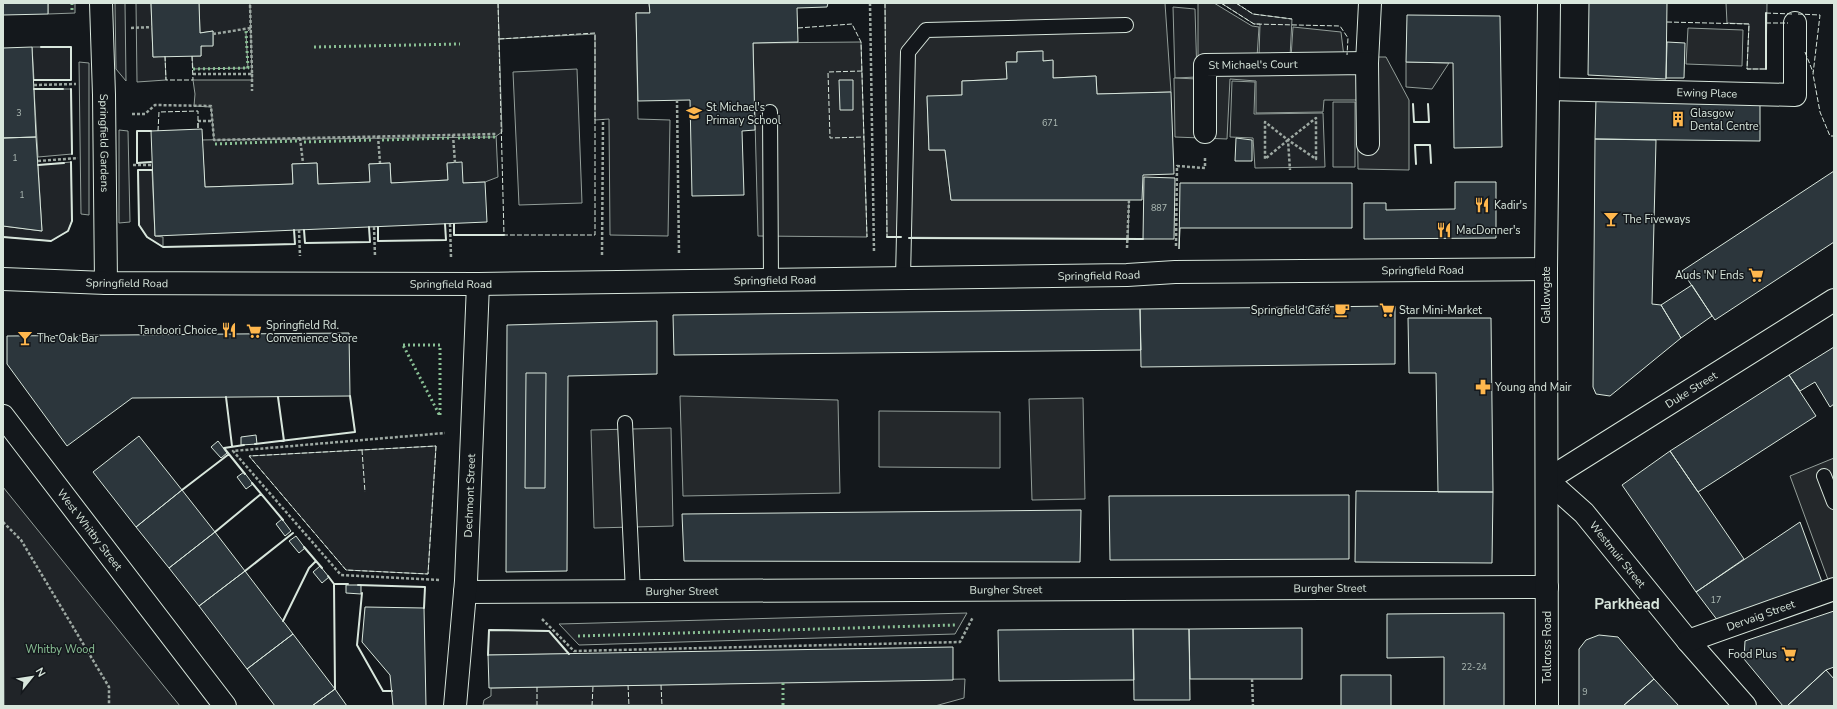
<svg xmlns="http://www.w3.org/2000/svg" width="1837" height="709" font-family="'Nunito Sans',sans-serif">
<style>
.green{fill:#202428;stroke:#939e99}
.parking{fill:#24282b;stroke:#939e99}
.building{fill:#2c363c;stroke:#d8e6dc}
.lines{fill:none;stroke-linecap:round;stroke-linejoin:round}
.lane-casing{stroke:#d8e6dc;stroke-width:16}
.street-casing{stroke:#d8e6dc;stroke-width:24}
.secondary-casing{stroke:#d8e6dc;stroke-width:24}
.path{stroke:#9da8a2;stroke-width:2.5;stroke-dasharray:3 2;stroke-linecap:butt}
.lane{stroke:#14181c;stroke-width:14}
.street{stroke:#14181c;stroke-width:22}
.secondary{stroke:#14181c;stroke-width:22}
.hedge{stroke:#8ac095;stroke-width:3;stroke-dasharray:2 3;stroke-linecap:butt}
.fence{stroke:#d8e6dc;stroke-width:1;stroke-dasharray:5 2;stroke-linecap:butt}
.wall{stroke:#d8e6dc;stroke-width:2}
.labels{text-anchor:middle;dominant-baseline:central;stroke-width:3;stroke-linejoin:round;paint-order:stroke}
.number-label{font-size:9px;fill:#adbab4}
.street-label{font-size:11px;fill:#d8e6dc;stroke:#14181c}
.poi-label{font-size:11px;fill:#d8e6dc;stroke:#14181c;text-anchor:start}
.park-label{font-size:11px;fill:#8ac095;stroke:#14181c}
.district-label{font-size:15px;font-weight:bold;fill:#d8e6dc;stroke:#14181c}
</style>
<rect width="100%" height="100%" fill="#14181c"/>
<path class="green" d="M48,3H75V13L48,14Z
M115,3H125L126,81L116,69Z
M136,3H151L153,57L165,56L166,80L137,82Z
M199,3H250L251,28L246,33L248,68L193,69L192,56H201V46L213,45V31L200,33Z
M498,3H649L650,13H636L638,119L670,120L668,236L610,235L609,119L595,120V34L499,39Z
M1221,3H1236L1253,14L1292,19L1290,57L1259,55L1260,24H1254Z
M1726,3H1767L1766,69H1747L1749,24L1727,23Z
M1173,7L1195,9L1197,77L1175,78Z
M32,47H71V80H34Z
M79,62L89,63V215L81,214Z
M1406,62L1449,63L1432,89L1406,87Z
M577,69L582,203L519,205L513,72Z
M1232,81L1255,82L1254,114L1323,113L1325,167L1255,168L1253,138L1230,137Z
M34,89H71L72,154L38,157Z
M1333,102H1355V167H1333Z
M119,130L128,131L130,222L119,223Z
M496,134L498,177L485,182L463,183L447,164L448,180L391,183L390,163L369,164L370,182L318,184L317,163L292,164L293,184L205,187L202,140Z
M71,162L72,221L68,231L51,241L3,237V226L42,231L38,165Z
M138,170H152L155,236L163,237V247L147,237L139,225Z
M436,446L428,574L346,570L249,456Z
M3,487L180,706H4Z
M967,613L955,634L579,645L559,624Z
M489,630L549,631L569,654L488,655Z
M965,679L964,698L935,706L483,705L484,700L491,696V688Z"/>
<path class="parking" d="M250,3H498L502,132L495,137L214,140L211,107L194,106L195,94L193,80H252Z
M885,3H1165L1171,92L1097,94L1096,76L1053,78V61H1043L1042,51L1017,52V62H1006L1007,79L962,81V95L927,97L929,150H945L951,200H1129L1128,239L887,237Z
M1198,3H1214L1252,26L1259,27L1257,57L1291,58L1293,27L1341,32L1344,57H1386L1409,100V170L1358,169L1357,100H1324L1323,112L1256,113V81L1230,79L1227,139L1175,137L1174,78L1198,79Z
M1688,28L1743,30L1742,66L1686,64Z
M861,42L867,237L758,236L753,43Z
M680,396L838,400L840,493L683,496Z
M1083,398L1085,499L1032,500L1029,399Z
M879,411L1000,412V468L879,467Z
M671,428L673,526L594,528L591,430Z
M1834,458V583L1830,585L1790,476Z"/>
<path class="building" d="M3,3H48V14L3,15Z
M151,3H199L200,33L213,31V46H201V56L153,57Z
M649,3H828L827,7L797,8L798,42L753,43L755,130L742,131L744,195L692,196L690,100L638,101L636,13H650Z
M1589,3H1667L1666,79L1588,75Z
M1407,15L1500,16L1502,147L1454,148L1453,63L1406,62Z
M1667,42L1685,43L1684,78H1666Z
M32,47L36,137L3,138V48Z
M1043,51V61L1053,60V78L1096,76L1097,94L1171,92L1174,174L1143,175L1142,200H951L945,150H929L927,96L962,95V81L1007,79L1006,62H1017V52Z
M839,80H853V110H840Z
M1596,98L1760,100V141L1595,139Z
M202,129L205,187L293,184L292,164L317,163L318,184L370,182L369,164L390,163L391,183L448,180L447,163L462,162L463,183L485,182L487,222L155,236L151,131Z
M36,137L42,231L3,226V138Z
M1236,138L1252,140V161H1235Z
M1595,139L1656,140L1652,304L1661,305L1681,338L1610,396L1596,394L1593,387Z
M1834,171V242L1715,320L1682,271Z
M1144,177L1175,178L1174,239H1143Z
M1455,182H1496V238L1364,239V203H1386V210L1455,209Z
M1180,183H1352V228H1180L1179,249Z
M1692,285L1712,316L1681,338L1661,305Z
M1395,306V364L1141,367L1140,309Z
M1140,309L1141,350L674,355L673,315Z
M1408,318H1491L1493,492H1438L1436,373H1409Z
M657,321V374L568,376L567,571L506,572L507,325Z
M349,333L350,396L132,398L67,446L7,364V336Z
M1834,347V404L1830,407L1815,382L1800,391L1789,375Z
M526,373H546L545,488H525Z
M1789,375L1816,416L1698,492L1670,451Z
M256,435L257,444L241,445V437Z
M139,436L182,490L136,527L93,472Z
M218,441L227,453L221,458L211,447Z
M1670,451L1744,559L1696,592L1622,485Z
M244,472L253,484L246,489L237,477Z
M182,490L215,532L169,568L136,527Z
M1356,491L1493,492L1492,563L1355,562Z
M1349,495V559L1110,560L1109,496Z
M1081,510L1080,562L684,561L682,514Z
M282,519L291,531L285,536L276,524Z
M1800,522L1822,582L1718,621L1696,592Z
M215,532L245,571L199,606L169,568Z
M296,536L305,548L299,553L289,541Z
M320,566L329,577L322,583L313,572Z
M245,571L293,634L247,669L199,606Z
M346,585H361V594L346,593Z
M365,607L424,608L426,706H393L390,675L362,642Z
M1834,611V667L1826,670L1787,706H1783L1744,659L1745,641Z
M1504,613V706H1444V657L1387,658V614Z
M1302,628V679H1190L1189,629Z
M1133,629L1134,680L999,681L998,630Z
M1133,629H1189L1190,700H1134Z
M293,634L335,689L312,706H275L247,669Z
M1599,635L1618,637L1654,679L1623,706H1579V649L1586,640Z
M953,647V680L489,688L488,655Z
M1826,670L1834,679V706H1787Z
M1341,675H1391V706H1341Z
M1654,679L1679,706H1623Z
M335,689L347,706H312Z"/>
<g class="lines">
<g class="lane-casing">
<path id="lane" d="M770,112L771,280
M903,278L908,52L926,30L1126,25
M625,423L633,592
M1824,476L1834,502"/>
</g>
<g class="street-casing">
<g id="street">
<path id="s1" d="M101,3L104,95L106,283"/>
<path d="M1367,63L1370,3"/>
<path id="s2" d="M1548,89L1795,95V23"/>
<path id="s3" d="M1205,132V65L1367,63L1368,144"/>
<path id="s4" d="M3,416L225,706"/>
<path id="s5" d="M1547,480L1584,513L1688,641L1745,706"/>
<path id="s6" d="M465,592L1547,587"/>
<path id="s7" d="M1688,641L1834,589"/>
<path id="s8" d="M455,706L466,581L478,284"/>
</g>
</g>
<g class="secondary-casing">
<g id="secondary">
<path id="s9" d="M3,279L106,283L478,284L1127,275L1175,272L1546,269"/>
<path id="s10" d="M1547,480L1834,300"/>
<path d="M1547,706L1546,269L1549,3"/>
</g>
</g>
<path class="path" d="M870,3L874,252
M131,28L152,27
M213,34L251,28
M193,74H252L250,3
M252,74V91
M34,85L76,84
M677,100L679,254
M132,114H145L155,105L211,106L214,140L496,134
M198,121H212
M453,135L455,163
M378,136L380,163
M300,138L303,163
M1288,140L1265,159V122L1288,140L1316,118V159L1288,140L1290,170
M38,161L78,158
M133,165H152
M450,224L451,257
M374,227L375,256
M299,230L300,256
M1176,246L1177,166L1205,168V158
M1127,248L1129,200
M602,255L603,119
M3,522L21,540L109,687V706
M439,580L341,575L233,451L445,433
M542,619L574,651L960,642L973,617
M1252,679L1253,706"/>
<use href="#lane" class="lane"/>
<use href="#street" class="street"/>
<use href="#secondary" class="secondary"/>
<path class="hedge" d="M72,3V11
M314,47L460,44
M193,69L248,68L246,31
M458,138L495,137
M382,140L449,138
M304,142L374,140
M215,144L297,141
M403,345H440V416Z
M578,636L955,625
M783,683V706"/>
<path class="fence" d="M498,3L504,235H595V33L499,39
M885,3L887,237
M1221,3L1254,24L1340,26L1348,38L1347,55
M1236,3L1253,14L1292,19
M1766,13L1792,14
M1798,14L1820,15L1813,74L1820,112L1830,136H1834
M1667,22L1749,24L1747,69H1766
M1766,23H1788
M798,28L852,24L861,42L867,237
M1805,52L1813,72
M165,56L166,80H193L192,56
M862,71L828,72L830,138L864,137
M158,131L159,112L198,111V129V121
M436,446L428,574L346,570L249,456Z
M362,450L365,492
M628,685L629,706
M661,685L662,706
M537,687V706
M592,706L593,686"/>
<path class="wall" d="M1766,69V13
M34,80H71V47H41
M34,89H63
M71,89L72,154
M1413,104L1414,122H1429L1428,104
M151,131H137V163L151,162
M1416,164L1415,145H1430L1431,163
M38,165L64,163
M152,170H138L139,225L147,237L163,247L295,244L294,230
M454,224V235H504
M378,227V241L446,240L445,224
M304,230L305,243L370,242L369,227
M3,237L51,241L68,231L72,221L71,162
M887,237H901
M909,238L1143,239
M226,397L232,446
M278,397L284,441
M255,444L355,432L350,396
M244,445L224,448L245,474
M252,483L283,520
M182,490L229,454
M215,532L261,494
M304,547L322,568
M245,571L293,533
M328,576L334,584H348
M334,584L335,689
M358,585L425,587L424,608
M362,593L357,645L383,691H392
M283,621L309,568L316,561
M488,655L489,630L549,631L569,654"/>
</g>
<defs>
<g id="school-bare" transform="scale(1.2)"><path d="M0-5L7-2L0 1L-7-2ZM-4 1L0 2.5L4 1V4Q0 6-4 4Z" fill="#ffb74d" stroke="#14181c" stroke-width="2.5" paint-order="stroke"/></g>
<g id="building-bare" transform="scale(1.2)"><path d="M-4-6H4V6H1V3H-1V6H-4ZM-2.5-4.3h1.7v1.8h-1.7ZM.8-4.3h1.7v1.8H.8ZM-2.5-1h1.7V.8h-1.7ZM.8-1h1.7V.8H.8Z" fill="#ffb74d" stroke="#14181c" stroke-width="2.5" paint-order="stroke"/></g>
<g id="restaurant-bare" transform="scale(1.2)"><path d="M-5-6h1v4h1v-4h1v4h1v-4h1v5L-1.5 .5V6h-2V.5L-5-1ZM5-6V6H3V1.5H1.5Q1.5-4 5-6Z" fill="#ffb74d" stroke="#14181c" stroke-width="2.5" paint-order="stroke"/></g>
<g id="bar-bare" transform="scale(1.2)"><path d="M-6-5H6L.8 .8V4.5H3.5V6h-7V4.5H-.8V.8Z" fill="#ffb74d" stroke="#14181c" stroke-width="2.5" paint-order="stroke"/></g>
<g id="supermarket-bare" transform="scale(1.2)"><path d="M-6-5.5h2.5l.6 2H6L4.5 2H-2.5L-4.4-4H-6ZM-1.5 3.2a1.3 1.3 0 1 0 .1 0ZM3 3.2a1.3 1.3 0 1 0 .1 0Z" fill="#ffb74d" stroke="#14181c" stroke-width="2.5" paint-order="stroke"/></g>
<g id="cafe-bare" transform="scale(1.2)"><path d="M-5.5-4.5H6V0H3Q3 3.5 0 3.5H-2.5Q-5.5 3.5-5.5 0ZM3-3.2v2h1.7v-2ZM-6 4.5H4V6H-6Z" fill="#ffb74d" stroke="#14181c" stroke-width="2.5" paint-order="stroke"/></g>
<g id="pharmacy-bare" transform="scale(1.2)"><path d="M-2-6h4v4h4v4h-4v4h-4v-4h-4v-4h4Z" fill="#ffb74d" stroke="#14181c" stroke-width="2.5" paint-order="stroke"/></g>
</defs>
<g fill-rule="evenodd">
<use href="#school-bare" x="694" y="113"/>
<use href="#building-bare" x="1678" y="119"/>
<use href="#restaurant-bare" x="1482" y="205"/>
<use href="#bar-bare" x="1611" y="219"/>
<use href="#restaurant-bare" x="1444" y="230"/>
<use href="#supermarket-bare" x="1756" y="275"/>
<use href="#cafe-bare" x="1342" y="310"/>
<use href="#supermarket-bare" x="1387" y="310"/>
<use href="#restaurant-bare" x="229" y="330"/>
<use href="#supermarket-bare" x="254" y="331"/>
<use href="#bar-bare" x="25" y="338"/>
<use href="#pharmacy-bare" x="1483" y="387"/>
<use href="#supermarket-bare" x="1789" y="654"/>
</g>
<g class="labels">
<g class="number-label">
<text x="19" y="113">3</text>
<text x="1050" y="123">671</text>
<text x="15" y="158">1</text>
<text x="22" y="195">1</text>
<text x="1159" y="208">887</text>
<text x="1716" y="600">17</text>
<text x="1474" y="667">22-24</text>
<text x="1585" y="692">9</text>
</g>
<g class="street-label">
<text stroke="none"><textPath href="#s3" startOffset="115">St Michael's Court</textPath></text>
<text stroke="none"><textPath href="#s2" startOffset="159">Ewing Place</textPath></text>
<text stroke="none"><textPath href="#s1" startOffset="140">Springfield Gardens</textPath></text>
<text stroke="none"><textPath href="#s9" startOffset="1420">Springfield Road</textPath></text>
<text stroke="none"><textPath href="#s9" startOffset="1096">Springfield Road</textPath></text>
<text stroke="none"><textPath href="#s9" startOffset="772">Springfield Road</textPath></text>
<text stroke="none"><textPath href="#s9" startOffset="124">Springfield Road</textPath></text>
<text stroke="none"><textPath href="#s9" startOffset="448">Springfield Road</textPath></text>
<text transform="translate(1546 295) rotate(-90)">Gallowgate</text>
<text stroke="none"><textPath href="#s10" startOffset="170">Duke Street</textPath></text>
<text stroke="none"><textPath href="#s8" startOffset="211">Dechmont Street</textPath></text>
<text stroke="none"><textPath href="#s4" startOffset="143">West Whitby Street</textPath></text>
<text stroke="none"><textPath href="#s5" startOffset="103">Westmuir Street</textPath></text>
<text stroke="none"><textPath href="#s6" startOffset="865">Burgher Street</textPath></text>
<text stroke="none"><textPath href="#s6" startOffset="541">Burgher Street</textPath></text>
<text stroke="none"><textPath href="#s6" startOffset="217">Burgher Street</textPath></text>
<text stroke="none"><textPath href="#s7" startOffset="77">Dervaig Street</textPath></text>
<text transform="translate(1547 647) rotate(-90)">Tollcross Road</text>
</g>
<g class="poi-label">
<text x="706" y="107">St Michael's<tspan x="706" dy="13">Primary School</tspan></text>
<text x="1690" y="113">Glasgow<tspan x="1690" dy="13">Dental Centre</tspan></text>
<text x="1494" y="205">Kadir's</text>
<text x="1623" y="219">The Fiveways</text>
<text x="1456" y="230">MacDonner's</text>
<text x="1744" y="275" text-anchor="end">Auds 'N' Ends</text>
<text x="1330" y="310" text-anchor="end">Springfield Café</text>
<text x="1399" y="310">Star Mini-Market</text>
<text x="266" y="325">Springfield Rd.<tspan x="266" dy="13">Convenience Store</tspan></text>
<text x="217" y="330" text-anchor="end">Tandoori Choice</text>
<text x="37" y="338">The Oak Bar</text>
<text x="1495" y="387">Young and Mair</text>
<text x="1777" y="654" text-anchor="end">Food Plus</text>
</g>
<g class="park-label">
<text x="60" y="649">Whitby Wood</text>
</g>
<g class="district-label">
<text x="1627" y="604">Parkhead</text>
</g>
</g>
<rect width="1837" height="709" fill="none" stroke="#d8e6dc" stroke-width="8"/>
<g transform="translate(32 677) rotate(60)" stroke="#14181c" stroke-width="3" paint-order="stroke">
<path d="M0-3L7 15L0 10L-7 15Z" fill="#d8e6dc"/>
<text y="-6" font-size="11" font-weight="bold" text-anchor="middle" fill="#d8e6dc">N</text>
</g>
</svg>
